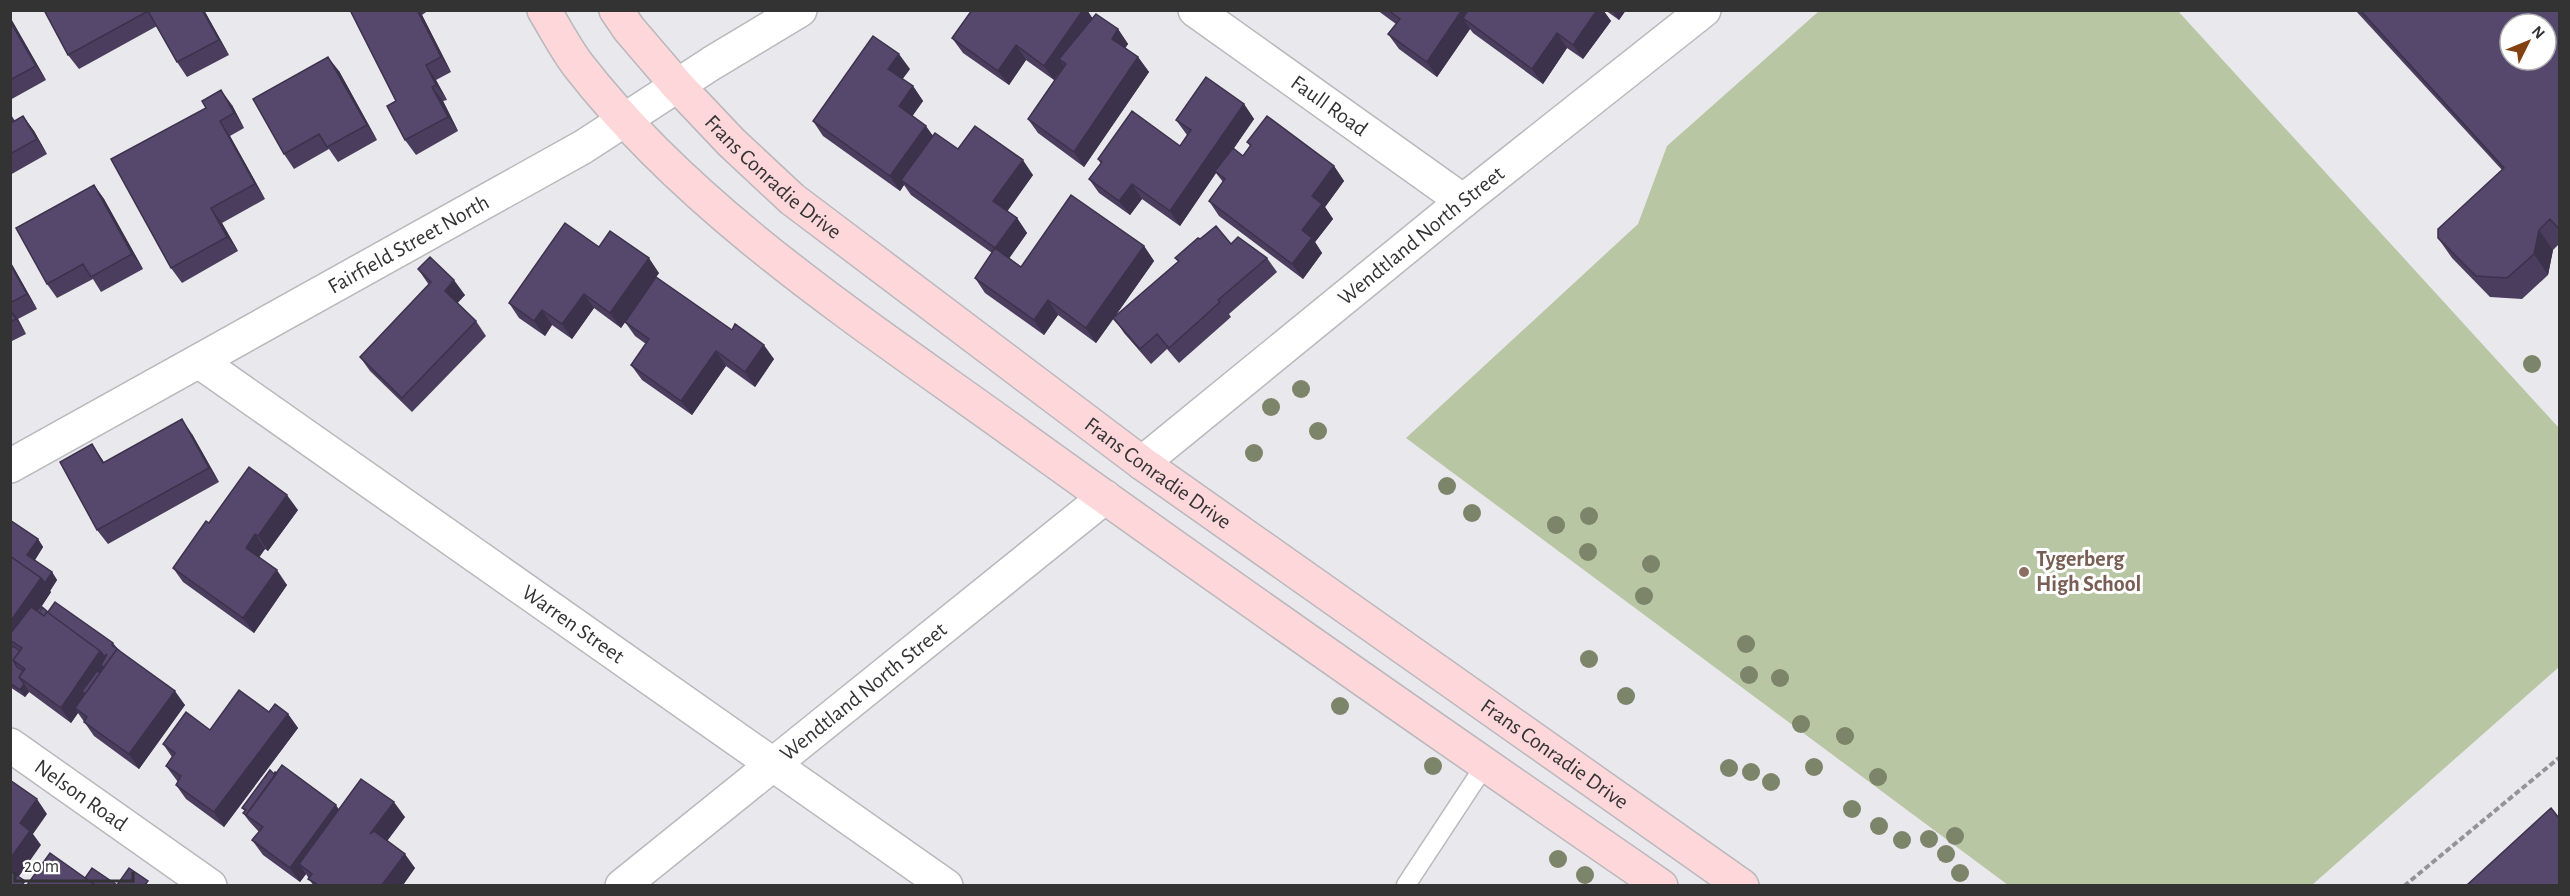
<svg xmlns="http://www.w3.org/2000/svg" width="2570" height="896" font-family="'Alegreya Sans',sans-serif">
<style>
.green{fill:#b9c6a4}
.lines{fill:none;stroke-linecap:round;stroke-linejoin:round}
.lane-casing{stroke:#b9b8bc;stroke-width:21}
.street-casing{stroke:#b9b8bc;stroke-width:36}
.secondary-casing{stroke:#b9b8bc;stroke-width:36}
.path{stroke:#949497;stroke-width:4;stroke-dasharray:6 3;stroke-linecap:butt}
.lane{stroke:#fff;stroke-width:18}
.street{stroke:#fff;stroke-width:33}
.secondary{stroke:#fdd7d9;stroke-width:33}
.tree{fill:#7c846a}
.wall{fill:#4a3d5d}
.shaded-wall{fill:#3c324c}
.building{fill:#56476c;stroke:#3c324c;stroke-width:1.5;fill-rule:evenodd}
.education-dot{fill:#8d6e63;stroke:#fff;stroke-width:2}
.labels{text-anchor:middle;dominant-baseline:central;stroke-width:6;stroke-linejoin:round;paint-order:stroke}
.street-label{font-size:22px;fill:#333334;stroke:#fff}
.education-label{font-size:22px;font-weight:bold;fill:#785e54;stroke:#fff;text-anchor:start}
</style>
<rect width="100%" height="100%" fill="#e9e8ec"/>
<path class="green" d="M1819,11H2178L2559,428V667L2312,885H2008L1406,438L1638,224L1667,146Z"/>
<g class="lines">
<g class="lane-casing">
<path id="lane" d="M1406,885L1485,765"/>
</g>
<g class="street-casing">
<g id="street">
<path id="s1" d="M1195,10L1463,201"/>
<path id="s2" d="M200,362L946,886"/>
<path id="s3" d="M1142,463L1463,201L1704,10"/>
<path id="s4" d="M10,466L583,147L712,63L800,10"/>
<path id="s5" d="M10,745L210,886"/>
<path id="s6" d="M622,886L1105,497"/>
</g>
</g>
<g class="secondary-casing">
<g id="secondary">
<path d="M544,10C555,28 565,48 578,65C694,215 869,327 1021,437C1232,589 1446,738 1661,886"/>
<path id="s7" d="M616,10L629,29L677,85L731,142L792,199L1142,463L1742,886"/>
</g>
</g>
<path class="path" d="M2404,886L2560,757"/>
<use href="#lane" class="lane"/>
<use href="#street" class="street"/>
<use href="#secondary" class="secondary"/>
</g>
<g class="tree">
<circle cx="2532" cy="364" r="9"/>
<circle cx="1301" cy="389" r="9"/>
<circle cx="1271" cy="407" r="9"/>
<circle cx="1318" cy="431" r="9"/>
<circle cx="1254" cy="453" r="9"/>
<circle cx="1447" cy="486" r="9"/>
<circle cx="1472" cy="513" r="9"/>
<circle cx="1589" cy="516" r="9"/>
<circle cx="1556" cy="525" r="9"/>
<circle cx="1588" cy="552" r="9"/>
<circle cx="1651" cy="564" r="9"/>
<circle cx="1644" cy="596" r="9"/>
<circle cx="1746" cy="644" r="9"/>
<circle cx="1589" cy="659" r="9"/>
<circle cx="1749" cy="675" r="9"/>
<circle cx="1780" cy="678" r="9"/>
<circle cx="1626" cy="696" r="9"/>
<circle cx="1340" cy="706" r="9"/>
<circle cx="1801" cy="724" r="9"/>
<circle cx="1845" cy="736" r="9"/>
<circle cx="1433" cy="766" r="9"/>
<circle cx="1814" cy="767" r="9"/>
<circle cx="1729" cy="768" r="9"/>
<circle cx="1751" cy="772" r="9"/>
<circle cx="1878" cy="777" r="9"/>
<circle cx="1771" cy="782" r="9"/>
<circle cx="1852" cy="809" r="9"/>
<circle cx="1879" cy="826" r="9"/>
<circle cx="1955" cy="836" r="9"/>
<circle cx="1929" cy="839" r="9"/>
<circle cx="1902" cy="840" r="9"/>
<circle cx="1946" cy="854" r="9"/>
<circle cx="1558" cy="859" r="9"/>
<circle cx="1960" cy="873" r="9"/>
<circle cx="1585" cy="875" r="9"/>
</g>
<path class="wall" d="M44,10H204L229,55L187,77L177,62L157,26L79,69L68,55Z
M350,10H429L422,15L451,72L436,80L447,100L443,101L458,131L416,155L405,140L396,101Z
M972,10H1087L1092,18L1118,29L1128,44L1125,48L1138,57L1149,72L1084,167L1038,133L1028,119L1064,66L1054,80L1026,60L1009,85L963,53L952,38Z
M1377,10H1603L1611,21L1583,59L1567,48L1543,84L1473,33L1470,29L1437,77L1399,49L1388,34L1396,24Z
M1605,10H1626L1619,20Z
M2355,10H2559V244L2553,250L2548,275L2522,299L2490,297L2452,258L2438,238L2502,170Z
M10,17L46,80L10,100Z
M910,69L902,79L913,86L923,101L912,116L933,136L958,149L1033,175L1007,211L1017,218L1027,233L1009,258L1021,267L1144,246L1154,261L1114,318L1178,262L1175,258L1200,239L1231,244L1267,258L1277,272L1229,314L1231,317L1179,363L1167,349L1151,364L1124,333L1114,318L1096,343L1058,315L1044,335L985,293L975,278L992,253L911,195L904,185L900,191L823,136L813,121Z
M339,71L377,140L338,162L329,149L294,169L284,154Z
M1244,104L1254,119L1233,149L1243,156L1250,146L1247,142L1334,166L1344,181L1325,207L1333,219L1315,242L1322,253L1303,279L1219,216L1209,201L1223,182L1216,173L1180,226L1142,199L1130,215L1099,193L1089,179L1101,164L1098,159L1180,146L1187,135L1176,120Z
M232,105L244,128L230,136L265,199L222,223L238,251L182,283L171,268L111,159Z
M10,113L15,121L23,116L34,131L47,154L10,175Z
M94,185L104,199L143,269L101,292L93,279L57,298L47,284Z
M599,247L659,273L656,277L774,359L755,387L726,366L692,415L642,380L631,365L646,344L635,336L625,322L636,306L621,328L594,308L572,339L552,325L545,336L519,318L509,303Z
M10,261L37,309L18,319L26,334L10,342Z
M418,269L465,295L457,303L476,321L486,336L412,412L370,371L360,357L429,285Z
M192,434L219,482L108,544L97,530L102,459L104,463Z
M298,510L268,551L265,549L259,557L287,585L254,633L183,582L173,568L209,523Z
M10,520L38,539L43,547L35,560L52,572L57,580L50,591L51,592L38,612H48L113,643L118,649L185,705L139,769L94,736L78,713L71,723L29,692L25,697L10,687Z
M269,712L288,714L298,728L224,827L186,799L176,785L178,782L166,766L172,757L163,744Z
M274,774L339,809L405,817L387,841L415,868L403,885H313L306,874L300,882L263,855L252,840L259,832L249,821L243,813L245,811L242,808Z"/>
<path class="shaded-wall" d="M202,10H204L229,55L219,40Z
M417,10H419L422,15L451,72L441,57Z
M1083,10H1087L1095,22L1059,59L1064,66L1054,80L1044,66Z
M1462,10H1477L1463,18L1470,29L1437,77L1427,62Z
M1597,10H1603L1611,21L1583,59L1573,45Z
M1612,10H1626L1619,20Z
M10,17L46,80L36,66L10,21Z
M1118,29L1128,44L1122,53L1112,39Z
M1557,33L1567,48L1543,84L1532,69Z
M1016,45L1026,60L1009,85L998,71Z
M899,54L910,69L899,84L888,69Z
M328,57L339,71L377,140L367,125Z
M1138,57L1149,72L1084,167L1074,152Z
M426,65L436,80L447,100L436,85Z
M913,86L923,101L909,121L899,106Z
M432,87L443,101L458,131L448,117Z
M221,90L232,105L244,128L234,113Z
M1244,104L1254,119L1217,173L1215,171L1216,173L1180,226L1170,211Z
M23,116L34,131L47,154L37,139Z
M220,121L230,136L265,199L255,184Z
M926,126L936,140L901,180L904,185L900,191L890,176Z
M1023,160L1033,175L1004,216L993,201Z
M1334,166L1344,181L1325,207L1333,219L1315,242L1322,253L1303,279L1292,264L1312,196Z
M1132,184L1142,199L1130,215L1119,201Z
M94,185L104,199L143,269L132,254Z
M211,208L222,223L238,251L227,237Z
M1017,218L1027,233L1006,263L995,248Z
M2539,230L2553,250L2548,275L2534,254Z
M1144,246L1154,261L1096,343L1086,328Z
M649,258L659,273L621,328L610,313Z
M10,261L37,309L27,294L10,264Z
M454,280L465,295L455,306L445,291Z
M584,294L594,308L572,339L562,324Z
M1048,300L1058,315L1044,335L1034,320Z
M10,309L18,319L26,334L16,319Z
M542,310L552,325L545,336L534,321Z
M764,345L774,359L755,387L745,372Z
M716,351L726,366L692,415L681,401Z
M182,419L192,434L219,482L209,468Z
M92,444L102,459L113,478L103,463Z
M287,495L298,510L268,551L258,536Z
M255,534L265,549L256,562L246,548Z
M38,539L43,547L33,563L27,555Z
M277,570L287,585L254,633L243,618Z
M52,572L57,580L50,591L51,592L26,629L10,640V622L41,578Z
M100,651L110,665L107,669L101,665L106,672L89,696L82,691L88,699L75,708L78,713L71,723L61,708Z
M24,684L29,692L25,697L20,690Z
M175,691L185,705L139,769L129,754Z
M288,714L298,728L224,827L214,812Z
M37,799L47,814L33,834L41,845L15,882L10,875V859L20,823Z
M394,802L405,817L381,849L370,834Z
M336,805L346,820L299,864L306,874L300,882L290,868Z
M405,854L415,868L403,885H382Z"/>
<path class="building" d="M44,10H202L219,40L177,62L148,11L68,55Z
M350,10H417L441,57L426,65L436,85L432,87L448,117L405,140L387,106L396,101Z
M972,10H1083L1044,66L1016,45L998,71L952,38Z
M1388,10H1462L1427,62L1388,34L1400,19Z
M1468,10H1597L1573,45L1557,33L1532,69L1463,18Z
M2360,10H2559V229L2550,219L2539,230L2534,254L2507,278L2476,276L2438,238V229L2504,168ZM2510,24H2546V60H2510Z
M1096,14L1118,29L1112,39L1138,57L1074,152L1028,119L1066,64L1059,59Z
M10,21L36,66L10,80Z
M873,36L899,54L888,69L913,86L899,106L926,126L890,176L813,121Z
M328,57L367,125L327,147L319,134L284,154L253,99Z
M1206,77L1244,104L1170,211L1132,184L1119,201L1089,179L1102,162L1098,159L1132,111L1180,146L1191,130L1176,120Z
M221,90L234,113L220,121L255,184L211,208L227,237L171,268L111,159L206,108L202,101Z
M23,116L37,139L10,154V117L13,122Z
M1267,116L1334,166L1312,196L1322,204L1302,230L1312,238L1292,264L1209,201L1225,179L1215,171L1233,148L1243,156L1251,145L1247,142Z
M975,126L1023,160L993,201L1017,218L995,248L1021,267L1071,195L1144,246L1086,328L1048,300L1034,320L975,278L995,248L901,180L935,133L958,149Z
M94,185L132,254L91,277L83,264L47,284L16,228Z
M565,223L599,247L610,231L649,258L610,313L584,294L562,324L542,310L534,321L509,303Z
M1216,226L1231,244L1238,237L1267,258L1218,300L1220,302L1169,348L1157,334L1140,349L1113,318L1179,261L1175,258L1198,238L1200,239Z
M430,257L454,280L445,291L476,321L402,398L360,357L431,282L418,269Z
M10,264L27,294L10,303Z
M656,277L732,330L735,324L764,345L745,372L716,351L681,401L631,365L649,339L625,322Z
M10,310L16,319L10,322Z
M182,419L209,468L97,530L60,462L92,444L103,463Z
M249,467L287,495L258,536L255,534L246,548L277,570L243,618L173,568L206,521L209,523Z
M10,520L38,539L27,555L52,572L45,583L41,578L10,556Z
M10,556L41,578L10,622Z
M55,602L113,643L112,645L120,651L117,649L104,667L101,665L107,654L104,656L100,651L47,612L44,616L39,612L42,607L48,612Z
M31,607L44,616L47,612L100,651L61,708L19,677L25,669L13,660L22,648L10,640V634Z
M13,646L20,651L13,660L17,667L23,671L19,677L24,684L20,690L10,683V650Z
M117,649L175,691L129,754L84,722L87,717L75,708Z
M97,671L100,673L85,694L82,691Z
M239,690L269,712L275,704L288,714L214,812L176,785L181,776L166,766L175,753L163,744L186,712L210,730Z
M282,765L336,805L290,868L252,840L263,827L246,815Z
M270,770L274,774L275,772L277,773L246,815L243,813L246,810L242,808Z
M361,779L394,802L370,834L374,831L405,854L382,885H318L308,879L312,874L299,864Z
M10,780L37,799L20,823L30,831L10,859Z
M2551,808L2559,818V885H2467Z
M50,853L95,885H27Z
M92,868L117,885H95L85,878Z
M129,868L148,881L145,885H117Z
M10,871L25,881L22,885H10Z"/>
<circle class="education-dot" cx="2024" cy="572" r="6"/>
<g class="labels">
<g class="street-label">
<text stroke="none"><textPath href="#s1" startOffset="165">Faull Road</textPath></text>
<text stroke="none"><textPath href="#s7" startOffset="230">Frans Conradie Drive</textPath></text>
<text stroke="none"><textPath href="#s3" startOffset="360">Wendtland North Street</textPath></text>
<text stroke="none"><textPath href="#s4" startOffset="456">Fairfield Street North</textPath></text>
<text stroke="none"><textPath href="#s7" startOffset="716">Frans Conradie Drive</textPath></text>
<text stroke="none"><textPath href="#s2" startOffset="456">Warren Street</textPath></text>
<text stroke="none"><textPath href="#s6" startOffset="310">Wendtland North Street</textPath></text>
<text stroke="none"><textPath href="#s7" startOffset="1202">Frans Conradie Drive</textPath></text>
<text stroke="none"><textPath href="#s5" startOffset="87">Nelson Road</textPath></text>
</g>
<g class="education-label">
<text x="2036" y="559">Tygerberg<tspan x="2036" dy="25">High School</tspan></text>
</g>
</g>
<rect width="2570" height="896" fill="none" stroke="#333334" stroke-width="24"/>
<g transform="translate(2528 42) rotate(47)"><circle r="28" fill="#ffffff" stroke="#adadae" stroke-width="1.5"/>
<path d="M0-4.5L10 22L0 15L-10 22Z" fill="#834010"/>
<text y="-9" font-size="16" font-weight="bold" text-anchor="middle" fill="#333334">N</text>
</g>
<path d="M15 872v9h118v-9" fill="none" stroke="#333334" stroke-width="3"/>
<text x="24" y="872" font-size="18" fill="#333334" stroke="#ffffff" stroke-width="4.5" paint-order="stroke">20 m</text>
</svg>
